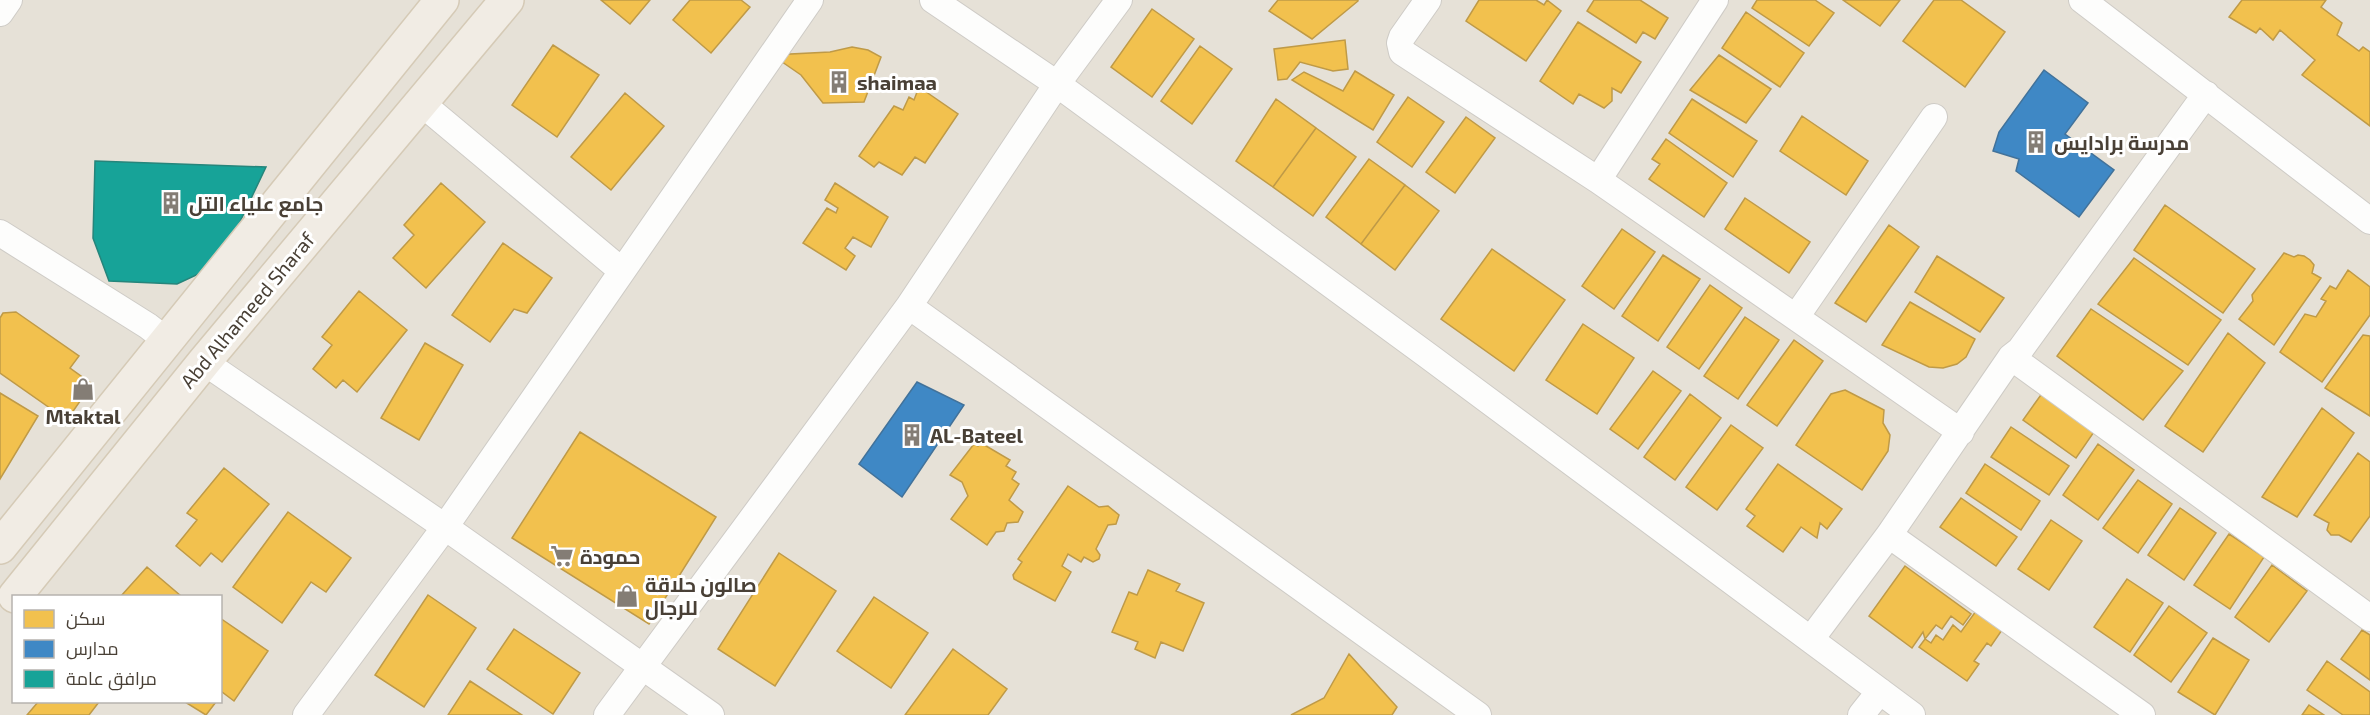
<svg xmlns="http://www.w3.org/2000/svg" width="2370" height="715" font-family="'Exo 2',Cairo,sans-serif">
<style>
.residential{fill:#e6e1d7;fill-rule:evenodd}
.homes{fill:#f2c14e;stroke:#bf9a47;stroke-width:1.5}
.schools{fill:#3f88c5;stroke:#42729a;stroke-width:1.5}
.public{fill:#17a398;stroke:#26857b;stroke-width:1.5}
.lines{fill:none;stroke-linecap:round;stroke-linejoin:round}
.minor-casing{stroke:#cecbc6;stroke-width:28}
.primary-casing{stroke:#d5cab6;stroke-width:36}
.minor{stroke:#fdfdfc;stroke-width:26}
.primary{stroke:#f1ece4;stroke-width:33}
.labels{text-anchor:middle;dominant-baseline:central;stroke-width:6;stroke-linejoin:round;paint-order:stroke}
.poi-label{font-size:20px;font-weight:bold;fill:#494036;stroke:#fff;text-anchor:start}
.street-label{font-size:20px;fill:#494036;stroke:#fff}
</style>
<rect width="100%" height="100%" fill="#f2efea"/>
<path class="residential" d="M0,0H2370V715H0ZM14,596H220V702H14Z"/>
<path class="homes" d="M601,0H650L630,24Z
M690,0H741L750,7L711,53L673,20Z
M1278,0H1358V1L1312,39L1269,11Z
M1479,0H1536L1544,5L1547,0L1561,11L1526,61L1466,21Z
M1594,0H1640L1668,18L1655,39L1643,32L1636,43L1587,11Z
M1757,0H1815L1834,13L1809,46L1752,8Z
M1843,0H1900L1880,26Z
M1934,0H1961L2005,32L1965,87L1903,41Z
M2242,0H2326L2321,7L2342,23L2337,35L2359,51L2363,47L2370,52V126L2302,75L2315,60L2280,30L2273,40L2260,28L2256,33L2229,17Z
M1152,9L1194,39L1152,97L1111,67Z
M1746,12L1804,53L1780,87L1722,48Z
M1578,22L1641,62L1621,93L1612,88V101L1604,108L1579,94L1573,104L1540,81Z
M1345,40L1348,69L1333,71L1300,62L1287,79L1278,80L1274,49Z
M553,45L599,75L557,137L512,105Z
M1200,46L1232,69L1192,124L1161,101Z
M852,47L868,50L881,57L864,102L823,103L801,75L772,55L830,52Z
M1719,55L1771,89L1746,123L1690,90Z
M1355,71L1394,95L1373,130L1292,80L1304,72L1343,91Z
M919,87L958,114L925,163L915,157L902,175L879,162L874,167L859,156L894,106L903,110L909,97L914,100Z
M625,93L664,126L611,190L571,157Z
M1408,97L1444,122L1412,167L1377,142Z
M1276,99L1316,128L1273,187L1236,161Z
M1692,99L1757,141L1733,177L1669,133Z
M1802,116L1868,161L1846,195L1780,151Z
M1466,117L1495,138L1455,193L1426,172Z
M1316,128L1356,157L1313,216L1273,187Z
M1666,139L1727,183L1704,217L1649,179L1660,164L1652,159Z
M1369,159L1405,185L1361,244L1326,217Z
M441,183L485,222L426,288L393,258L414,235L404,225Z
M835,183L888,217L871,247L853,237L845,248L855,256L846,270L803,243L827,208L836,213L838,208L825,200Z
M1405,185L1439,211L1395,270L1361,244Z
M1745,198L1810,242L1789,273L1725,229Z
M2165,205L2255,269L2223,313L2134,250Z
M1889,225L1919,247L1866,322L1835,303Z
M1622,229L1655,252L1614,309L1582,286Z
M503,243L552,278L527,313L514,309L490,342L452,315Z
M1492,249L1565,300L1514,371L1441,319Z
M2284,253L2294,257L2298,255L2304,256L2310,260L2314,265L2312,273L2321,278L2274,345L2239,319L2253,301L2252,295Z
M1663,255L1700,279L1658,341L1622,316Z
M1937,256L2004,298L1980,332L1915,292Z
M2134,258L2221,320L2188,365L2098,304Z
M2348,270L2370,287V315L2322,382L2280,352L2305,314L2316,317L2326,301L2321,299L2330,286L2336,289Z
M1710,285L1742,308L1699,369L1667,347Z
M359,291L407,330L357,392L343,380L336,388L313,369L332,345L322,337Z
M1910,302L1975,339L1966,357L1957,364L1943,368L1929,367L1882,345Z
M2091,309L2183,371L2143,420L2057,356Z
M16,312L79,356L70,368L92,384L67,420L0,373V318L3,313Z
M1745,317L1779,340L1738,399L1704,376Z
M1583,324L1634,358L1597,414L1546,380Z
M2228,333L2265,363L2203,452L2165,426Z
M2363,335L2370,336V416L2325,388Z
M1794,340L1823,361L1777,426L1747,405Z
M425,343L463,365L419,440L381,418Z
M1653,371L1681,391L1638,449L1610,429Z
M1845,390L1884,410L1883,423L1890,435L1888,451L1862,490L1796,445L1831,394Z
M2043,392L2096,429L2076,458L2023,420Z
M0,393L38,416L0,479Z
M1690,394L1721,418L1675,480L1644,457Z
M2322,408L2354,433L2297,517L2262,497Z
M1731,425L1763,448L1717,510L1686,487Z
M2011,427L2069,466L2049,495L1991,457Z
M580,432L716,517L649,624L512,538Z
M981,443L1010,460L1006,466L1016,472L1012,479L1019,484L1009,500L1023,512L1018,522L1007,523L1004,531L996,532L987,545L951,519L968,496L962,482L950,475L974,444L978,446Z
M2098,444L2134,470L2098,520L2063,495Z
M2358,453L2370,462V516L2351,542L2339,535H2331L2327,530L2329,523L2314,515Z
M1778,464L1842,509L1827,529L1820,523L1817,538L1801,527L1783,552L1747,526L1755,516L1746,509Z
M1985,464L2040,501L2021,530L1966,493Z
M224,468L269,504L222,562L211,553L200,566L176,546L197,520L187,513Z
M2138,480L2172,504L2138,553L2103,528Z
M1068,486L1099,507L1108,506L1119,515L1116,524L1108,525L1096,549L1100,555L1099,559L1093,562L1084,557L1081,562L1068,554L1062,566L1071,572L1055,601L1014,579L1013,575L1022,562L1018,559Z
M1961,498L2017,537L1996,566L1940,527Z
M2180,508L2216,533L2184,580L2148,555Z
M288,512L351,558L326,592L311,582L282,623L233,587Z
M2051,520L2082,541L2049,590L2018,569Z
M2229,534L2264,557L2230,609L2194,585Z
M779,553L836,591L775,686L718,649Z
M2272,565L2307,591L2269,642L2235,617Z
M1905,566L1971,614L1963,625L1951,616L1942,629L1936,625L1925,639L1923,632L1912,648L1869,616Z
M147,567L181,596H121Z
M1148,570L1180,584L1176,591L1204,603L1183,651L1161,642L1155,658L1135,649L1138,642L1112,632L1129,592L1137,595Z
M2127,579L2163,603L2130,652L2094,627Z
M428,595L476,628L424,707L375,675Z
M874,597L928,633L891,688L837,651Z
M2169,606L2207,633L2171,682L2134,655Z
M1976,611L2002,630L1991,646L1987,643L1974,661L1979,664L1967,681L1919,647L1925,639L1931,643L1936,635L1943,640L1953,625L1961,632Z
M220,618L268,651L234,701L222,692L220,694Z
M514,629L580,673L553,714L487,669Z
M2362,630L2370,635V680L2341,659Z
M2213,638L2249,660L2215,715L2178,692Z
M953,649L1007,689L988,715H905Z
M1349,654L1397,707L1392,715H1291L1324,698Z
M2327,661L2370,692V715H2343L2307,690Z
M470,681L522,715H448Z
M38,702H99L89,715H27Z
M185,702H216L206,715Z
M2309,705L2324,715H2302Z"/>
<path class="schools" d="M2044,70L2088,103L2065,134L2114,170L2079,217L2016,171L2019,159L1993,151L1999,132Z
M917,382L964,405L902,497L859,464Z"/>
<path class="public" d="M95,161L266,167L220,264L177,284L109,281L93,238Z"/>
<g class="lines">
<g class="minor-casing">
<path id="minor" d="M933,0L1057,84L1427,355L1912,715
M1428,0L1402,37L1400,43L1402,52L1598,180L1961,432
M2082,0L2370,221
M0,13L9,0
M420,102L622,271
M1598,180L1715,0
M0,233L148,326L166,340
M909,306L1478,715
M1796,317L1934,117
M2011,357L2370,618
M204,362L445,527L711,715
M1889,535L2142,715
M1811,639L1889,535L2011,357L2020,350L2206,94
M306,715L445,527L810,0
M607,715L909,306L1057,84L1119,0
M1861,715L1880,691"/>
</g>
<g class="primary-casing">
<path id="primary" d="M0,547L442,0
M15,596L204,362L507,0"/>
</g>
<use href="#minor" class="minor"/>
<use href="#primary" class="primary"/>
</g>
<defs>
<g id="building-bare" transform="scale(1.8)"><path d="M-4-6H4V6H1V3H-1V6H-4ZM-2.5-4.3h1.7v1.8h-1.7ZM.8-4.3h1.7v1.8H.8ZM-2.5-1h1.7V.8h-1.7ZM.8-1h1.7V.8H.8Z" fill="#847d75" stroke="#fff" stroke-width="2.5" paint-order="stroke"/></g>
<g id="shop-bare" transform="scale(1.8)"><path d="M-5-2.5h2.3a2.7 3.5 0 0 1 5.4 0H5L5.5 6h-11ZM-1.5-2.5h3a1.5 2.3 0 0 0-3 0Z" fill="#847d75" stroke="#fff" stroke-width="2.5" paint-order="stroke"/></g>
<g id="supermarket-bare" transform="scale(1.8)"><path d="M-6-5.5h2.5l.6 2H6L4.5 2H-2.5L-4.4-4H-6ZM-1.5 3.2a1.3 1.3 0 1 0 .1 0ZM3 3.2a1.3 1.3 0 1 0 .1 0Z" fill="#847d75" stroke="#fff" stroke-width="2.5" paint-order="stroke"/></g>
</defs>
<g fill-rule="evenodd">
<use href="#building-bare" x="839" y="82"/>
<use href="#building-bare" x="2036" y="142"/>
<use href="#building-bare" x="171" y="203"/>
<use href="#shop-bare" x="83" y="389"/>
<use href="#building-bare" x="912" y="435"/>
<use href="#supermarket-bare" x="562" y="556"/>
<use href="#shop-bare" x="627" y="596"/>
</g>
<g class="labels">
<g class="poi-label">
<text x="857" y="82">shaimaa</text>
<text x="2054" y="142">مدرسة برادايس</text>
<text x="189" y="203">جامع علياء التل</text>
<text x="83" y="416" text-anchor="middle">Mtaktal</text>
<text x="930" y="435">AL-Bateel</text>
<text x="580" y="556">حمودة</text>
<text x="645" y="584">صالون حلاقة<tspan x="645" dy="23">للرجال</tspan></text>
</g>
<g class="street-label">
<text transform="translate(247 310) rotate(-50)">Abd Alhameed Sharaf</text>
</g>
</g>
<rect x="12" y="595" width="210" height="108" fill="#ffffff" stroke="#b6b3af" stroke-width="1.5"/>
<rect x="24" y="610" width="30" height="18" fill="#f2c14e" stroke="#b6b3af" stroke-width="1.5"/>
<text x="66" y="625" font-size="18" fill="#494036">سكن</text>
<rect x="24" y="640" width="30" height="18" fill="#3f88c5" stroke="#b6b3af" stroke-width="1.5"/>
<text x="66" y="655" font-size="18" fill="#494036">مدارس</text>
<rect x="24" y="670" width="30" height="18" fill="#17a398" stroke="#b6b3af" stroke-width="1.5"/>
<text x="66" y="685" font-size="18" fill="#494036">مرافق عامة</text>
</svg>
